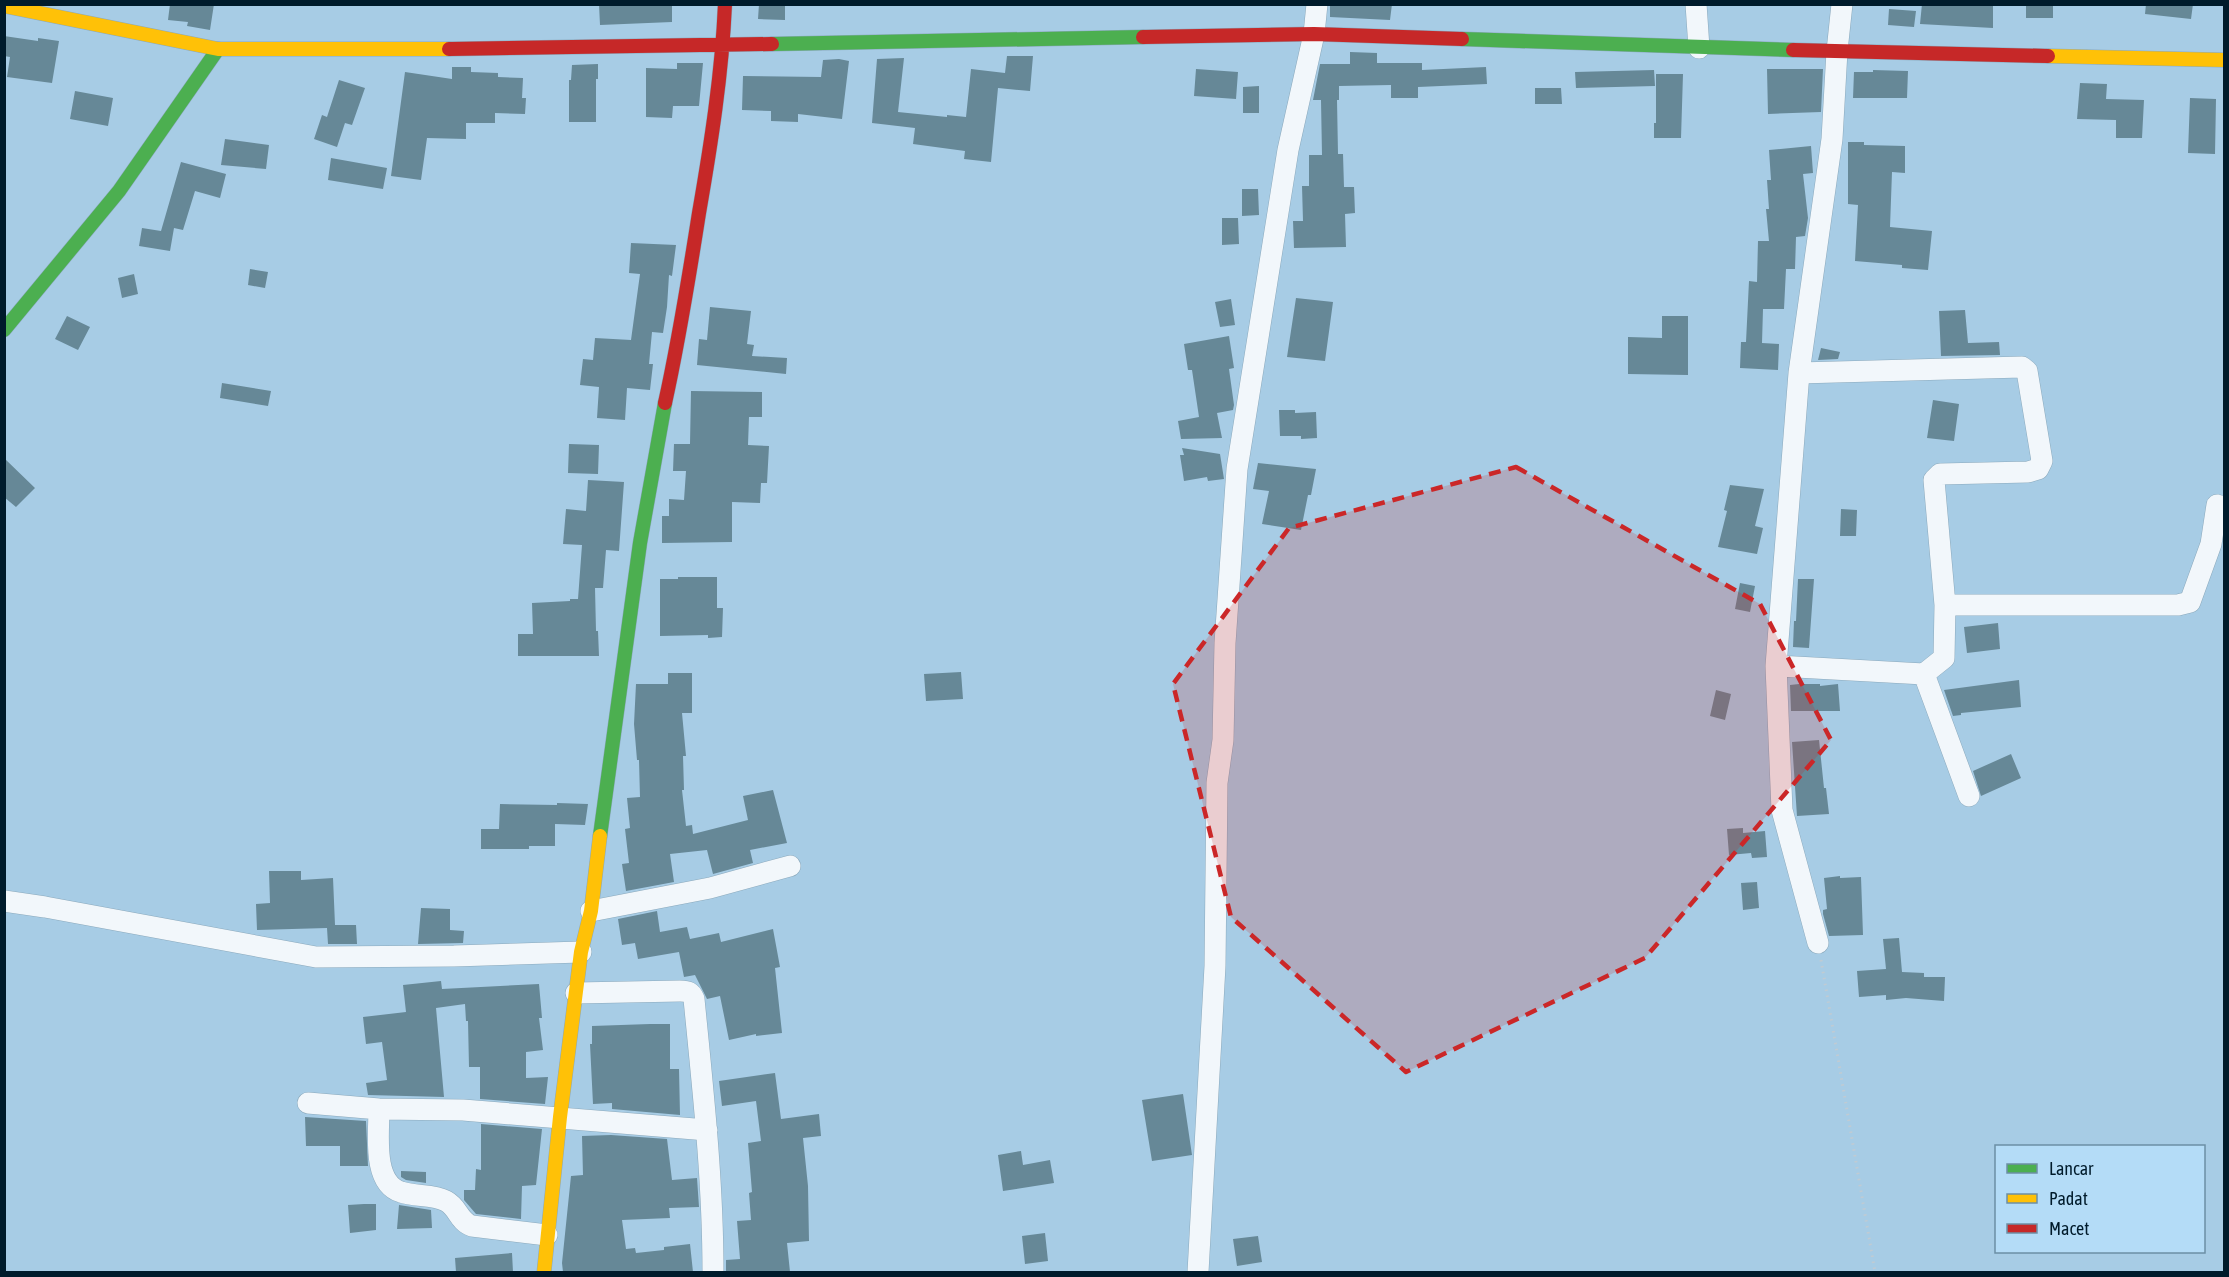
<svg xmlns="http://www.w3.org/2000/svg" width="2229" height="1277" font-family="'Asap Condensed',sans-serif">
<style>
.building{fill:#668897}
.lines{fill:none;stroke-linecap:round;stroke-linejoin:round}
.street-casing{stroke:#8ba9bc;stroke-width:22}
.fast-casing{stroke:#8ba9bc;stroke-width:15}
.slow-casing{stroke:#8ba9bc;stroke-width:15}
.jam-casing{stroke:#8ba9bc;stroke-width:15}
.path{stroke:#c0cbd3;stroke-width:3;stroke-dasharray:1.5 4.5;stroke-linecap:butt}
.street{stroke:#f2f7fb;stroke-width:21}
.fast{stroke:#4caf50;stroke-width:14}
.slow{stroke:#ffc107;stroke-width:14}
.jam{stroke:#c62828;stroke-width:14}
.marked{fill:#cb2728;fill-opacity:0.2;stroke:#cb2728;stroke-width:4.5;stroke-dasharray:12 8;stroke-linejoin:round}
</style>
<rect width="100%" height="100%" fill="#a7cce5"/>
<path class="building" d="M170,4H214L210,30L187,26L188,22L168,20Z
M599,4H672V22L600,25Z
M759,4H785V20L758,19Z
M1330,4H1392L1390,20L1330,17Z
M1922,4H1993V28L1920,24Z
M2026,4H2053V18H2026Z
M2146,4H2193L2191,19L2145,14Z
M1889,9L1916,11L1914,27L1888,25Z
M4,36L38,41V38L59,41L52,83L7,77L10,57L4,56Z
M1350,52L1377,53V63H1422V70L1486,67L1487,84L1418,87V98H1391V85L1339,86V100H1337L1338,154H1343L1344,187H1354L1355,213L1345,214L1346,247L1294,248L1293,221H1303L1302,186H1309V155H1322L1321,100H1313L1320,64H1350Z
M1007,56H1033L1030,91L998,88L991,162L964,159L965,151L913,144L915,128L872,123L877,59L904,58L898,112L947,117V115L966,117L971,69L1005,73Z
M839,59L849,61L842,119L798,114V122L771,121V111L742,110L743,76L821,77L823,60Z
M677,63H703L699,106H673L672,118L646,117V68L677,69Z
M598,64V79H596V122H569V80H571L572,65Z
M452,67H471V72L498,73V77L523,78L522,98H526L525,114L495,113V123H466V139L427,138L421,180L391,176L405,72L452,79Z
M1196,69L1238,72L1236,99L1194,96Z
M1767,69H1823L1821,112L1768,114Z
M1654,70L1655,86L1576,88L1575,72Z
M1873,70L1908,71L1907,98H1853L1854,72H1873Z
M1656,74H1683L1681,138H1654V123H1656Z
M339,80L365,88L352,125L345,123L337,147L314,139L322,115L327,117Z
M2080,83L2107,84L2106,99L2144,100L2142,138H2116V120L2077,119Z
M1259,86V113H1243V87Z
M1535,88H1561L1562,104H1535Z
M75,91L113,98L108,126L70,119Z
M2190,98L2216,99L2215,154L2188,153Z
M225,139L269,145L266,169L221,165Z
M1848,142H1864V145L1905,146V173L1892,172L1890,227L1932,231L1928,270L1902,268V265L1855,261L1858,205L1848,204Z
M1811,146L1813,173L1803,174L1808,218L1805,236L1796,237L1795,269H1786L1784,309H1763L1762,343L1779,344L1778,370L1740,368L1741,342H1746L1749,281L1757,282L1758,241H1769L1766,209H1769L1767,180H1771L1769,150Z
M331,158L387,168L383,189L328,180Z
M181,162L226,174L220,198L195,191L183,230L174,228L170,251L139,246L142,228L161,231Z
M1242,189H1258L1259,215L1242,216Z
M1222,218H1238L1239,244L1222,245Z
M631,243L676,245L672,276L669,275L667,307L663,333L652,332L649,364H653L650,390L627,388L625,420L597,418L599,387L580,385L583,359L593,360L595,338L631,340L640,274L629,273Z
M250,269L268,272L265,288L248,285Z
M134,274L138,294L122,298L118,278Z
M1296,298L1333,302L1325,361L1287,357Z
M1231,299L1235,325L1220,327L1215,302Z
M710,307L751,311L747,344L754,345L752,356L787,358L786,374L697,365L699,339L707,340Z
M1965,310L1968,343L1999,342L2000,355L1941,356L1939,311Z
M67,316L90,327L78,350L55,339Z
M1662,316H1688V375L1628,374V337L1662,338Z
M1229,336L1234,368L1229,369L1234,405L1233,410L1217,413L1222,438L1181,439L1178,421L1199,417L1192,370H1188L1184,344Z
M1821,348L1840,352L1838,359L1818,360Z
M222,383L271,391L268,406L220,398Z
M691,391L762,392V417H749L748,445L769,446L767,483H761L760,503L732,502V542L662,543V516H669V499L684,500L686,471H673L674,444H690Z
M1933,400L1959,404L1954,441L1927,438Z
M1279,410H1295V413L1316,412L1317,438L1301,439V436H1280Z
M569,444L599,445L598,474L568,473Z
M1182,448L1220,454L1224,479L1208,481L1207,477L1184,481L1180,455H1184Z
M4,458L35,488L16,507L4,497Z
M1258,463L1316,469L1311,495H1308L1301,530L1262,524L1269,491L1253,489Z
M588,480L624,482L619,551L606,550L603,588H595L596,631H598L599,656H518V634H533L532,603L570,601V599H578L582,545L563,544L566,509L586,511Z
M1730,485L1764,489L1755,526L1763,528L1757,554L1718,547L1727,511L1724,510Z
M1841,509L1857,510L1856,536H1840Z
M678,577H717V608H723L722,637L708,638V635L660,636V579H678Z
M1798,579H1814L1809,648L1793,647L1794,621H1796Z
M1740,583L1755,586L1750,612L1735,609Z
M1998,623L2000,649L1967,653L1964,627Z
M961,672L963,699L926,701L924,674Z
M668,673H692V713H682L686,756H683L684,790H682L686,826L692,825L693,834L748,820L743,796L773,790L787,843L750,850L753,863L713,874L707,850L670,854L674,882L626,891L622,864L629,863L625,829L630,828L627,798L640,797L639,760H637L634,724L636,684H668Z
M2019,680L2021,707L1961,713V715L1953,716L1944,690Z
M1799,684H1820V686L1838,684L1840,711H1791L1790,685Z
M1716,690L1731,694L1725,720L1710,716Z
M1819,740L1824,788H1826L1829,814L1797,816L1792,742Z
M2011,754L2021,778L1981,796L1973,771Z
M557,803L588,804L585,825L555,824V846H529V849H481V829H499L500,804L557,805Z
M1743,828V833L1765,831L1767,857L1752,858L1751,853L1729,855L1727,829Z
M269,871H301V880L333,878L335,925H356L357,944H328L327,928L257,930L256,904L270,903Z
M1840,876V878L1861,877L1863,935L1829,936L1823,914V910L1827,909L1824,878Z
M1757,882L1759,908L1743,910L1741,883Z
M421,908L450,909V930L464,931L463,943L418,944Z
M657,911L660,932L687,927L690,939L719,933L721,942L773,929L780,967L775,968L782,1033L756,1036V1034L729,1040L720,996L707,999L695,975L684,977L679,952L638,959L635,943L622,945L618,919Z
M1899,938L1902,972L1924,973V977H1945L1944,1001L1906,998L1886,1000V995L1859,997L1857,971L1886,969L1883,939Z
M441,981L442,989L539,984L542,1018H539L543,1050L526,1052V1078L548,1077L545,1104L480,1099V1067H469L468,1021H466L465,1004L436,1008L444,1097L368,1095L366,1083L387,1080L382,1042L366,1044L363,1017L406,1012L403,985Z
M650,1024H670V1069H679L680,1115L612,1109V1103L593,1104L590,1044H592V1026Z
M775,1073L781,1119L819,1114L821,1136L803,1138L808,1186L809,1241L787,1243L790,1272H726V1260L740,1259L737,1221L751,1220L749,1193L752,1192L748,1143L761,1141L756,1101L722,1106L719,1081Z
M1183,1094L1192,1155L1152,1161L1142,1100Z
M305,1117L366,1121L368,1166H340V1146H306Z
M481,1124L542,1129L536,1185L522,1186L521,1219L476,1214L464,1200V1190H475L476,1169L481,1170Z
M611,1135L667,1139L672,1180L697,1178L699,1207L669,1208L670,1218L622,1220L626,1249L635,1248L636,1253L664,1250V1247L690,1244L693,1272H563L562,1263L571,1176L583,1175L582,1136Z
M1021,1151L1023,1165L1050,1160L1054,1183L1003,1191L998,1155Z
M401,1171L426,1172V1183L406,1180L401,1177Z
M364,1204H376V1230L350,1233L348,1205Z
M399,1205L431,1210L432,1228L397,1229Z
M1045,1233L1048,1261L1025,1264L1022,1236Z
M1258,1236L1262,1262L1237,1266L1233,1239Z
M512,1253L513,1272H456L455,1258Z"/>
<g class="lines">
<g class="street-casing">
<path id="street" d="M1696,4L1699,48
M1945,605H2178L2190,602L2211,544L2217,505
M1776,666L1924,674L1944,658L1945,605L1934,480L1940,474L2028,472L2038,469L2042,461L2027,371L2022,367L1799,373
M1924,674L1969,796
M4,901L45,907L316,957L454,956L581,952
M591,911L710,888L790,866
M1818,943L1782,810L1776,666L1799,373L1832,139L1837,51L1842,4
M576,993L680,991C688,991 691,992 694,999C703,1090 713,1181 713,1272
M308,1103L379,1109L463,1110L707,1130
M379,1109C379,1133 372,1183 401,1192C415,1197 433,1194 446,1201C459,1208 458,1221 472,1226L547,1235
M1198,1272L1215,966L1217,783L1223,740L1225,643L1237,469L1288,150L1314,34L1317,4"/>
</g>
<g class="fast-casing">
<path id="fast" d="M1462,39L1793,50
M772,44L1143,37
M4,330L119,191L218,49
M600,836L640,543L665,403"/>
</g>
<g class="slow-casing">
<path id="slow" d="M4,6L218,49H449
M2048,56L2224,60
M544,1272L560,1117L581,952L591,911L600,836"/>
</g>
<g class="jam-casing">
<path id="jam" d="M1143,37L1314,34L1462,39
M449,49L772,44
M1793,50L2048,56
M665,403C679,340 689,277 699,213C711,144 722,74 725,4"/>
</g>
<path class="path" d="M1821,960L1875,1272"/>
<use href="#street" class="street"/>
<use href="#fast" class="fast"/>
<use href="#slow" class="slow"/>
<use href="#jam" class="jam"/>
</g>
<path class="marked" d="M1516,467L1760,604L1831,740L1645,958L1406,1072L1231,917L1173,684L1289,528Z"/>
<rect width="2229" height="1277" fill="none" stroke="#001b2b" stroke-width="12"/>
<rect x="1995" y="1145" width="210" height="108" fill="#b4dcf7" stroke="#6c8fa5" stroke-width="1.5"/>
<rect x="2007" y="1164" width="30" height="9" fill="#4caf50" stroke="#6c8fa5" stroke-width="1.5"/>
<text x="2049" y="1175" font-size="18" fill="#001b2b">Lancar</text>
<rect x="2007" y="1194" width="30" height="9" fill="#ffc107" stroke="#6c8fa5" stroke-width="1.5"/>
<text x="2049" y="1205" font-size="18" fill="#001b2b">Padat</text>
<rect x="2007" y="1224" width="30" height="9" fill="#c62828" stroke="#6c8fa5" stroke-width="1.5"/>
<text x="2049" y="1235" font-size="18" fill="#001b2b">Macet</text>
</svg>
